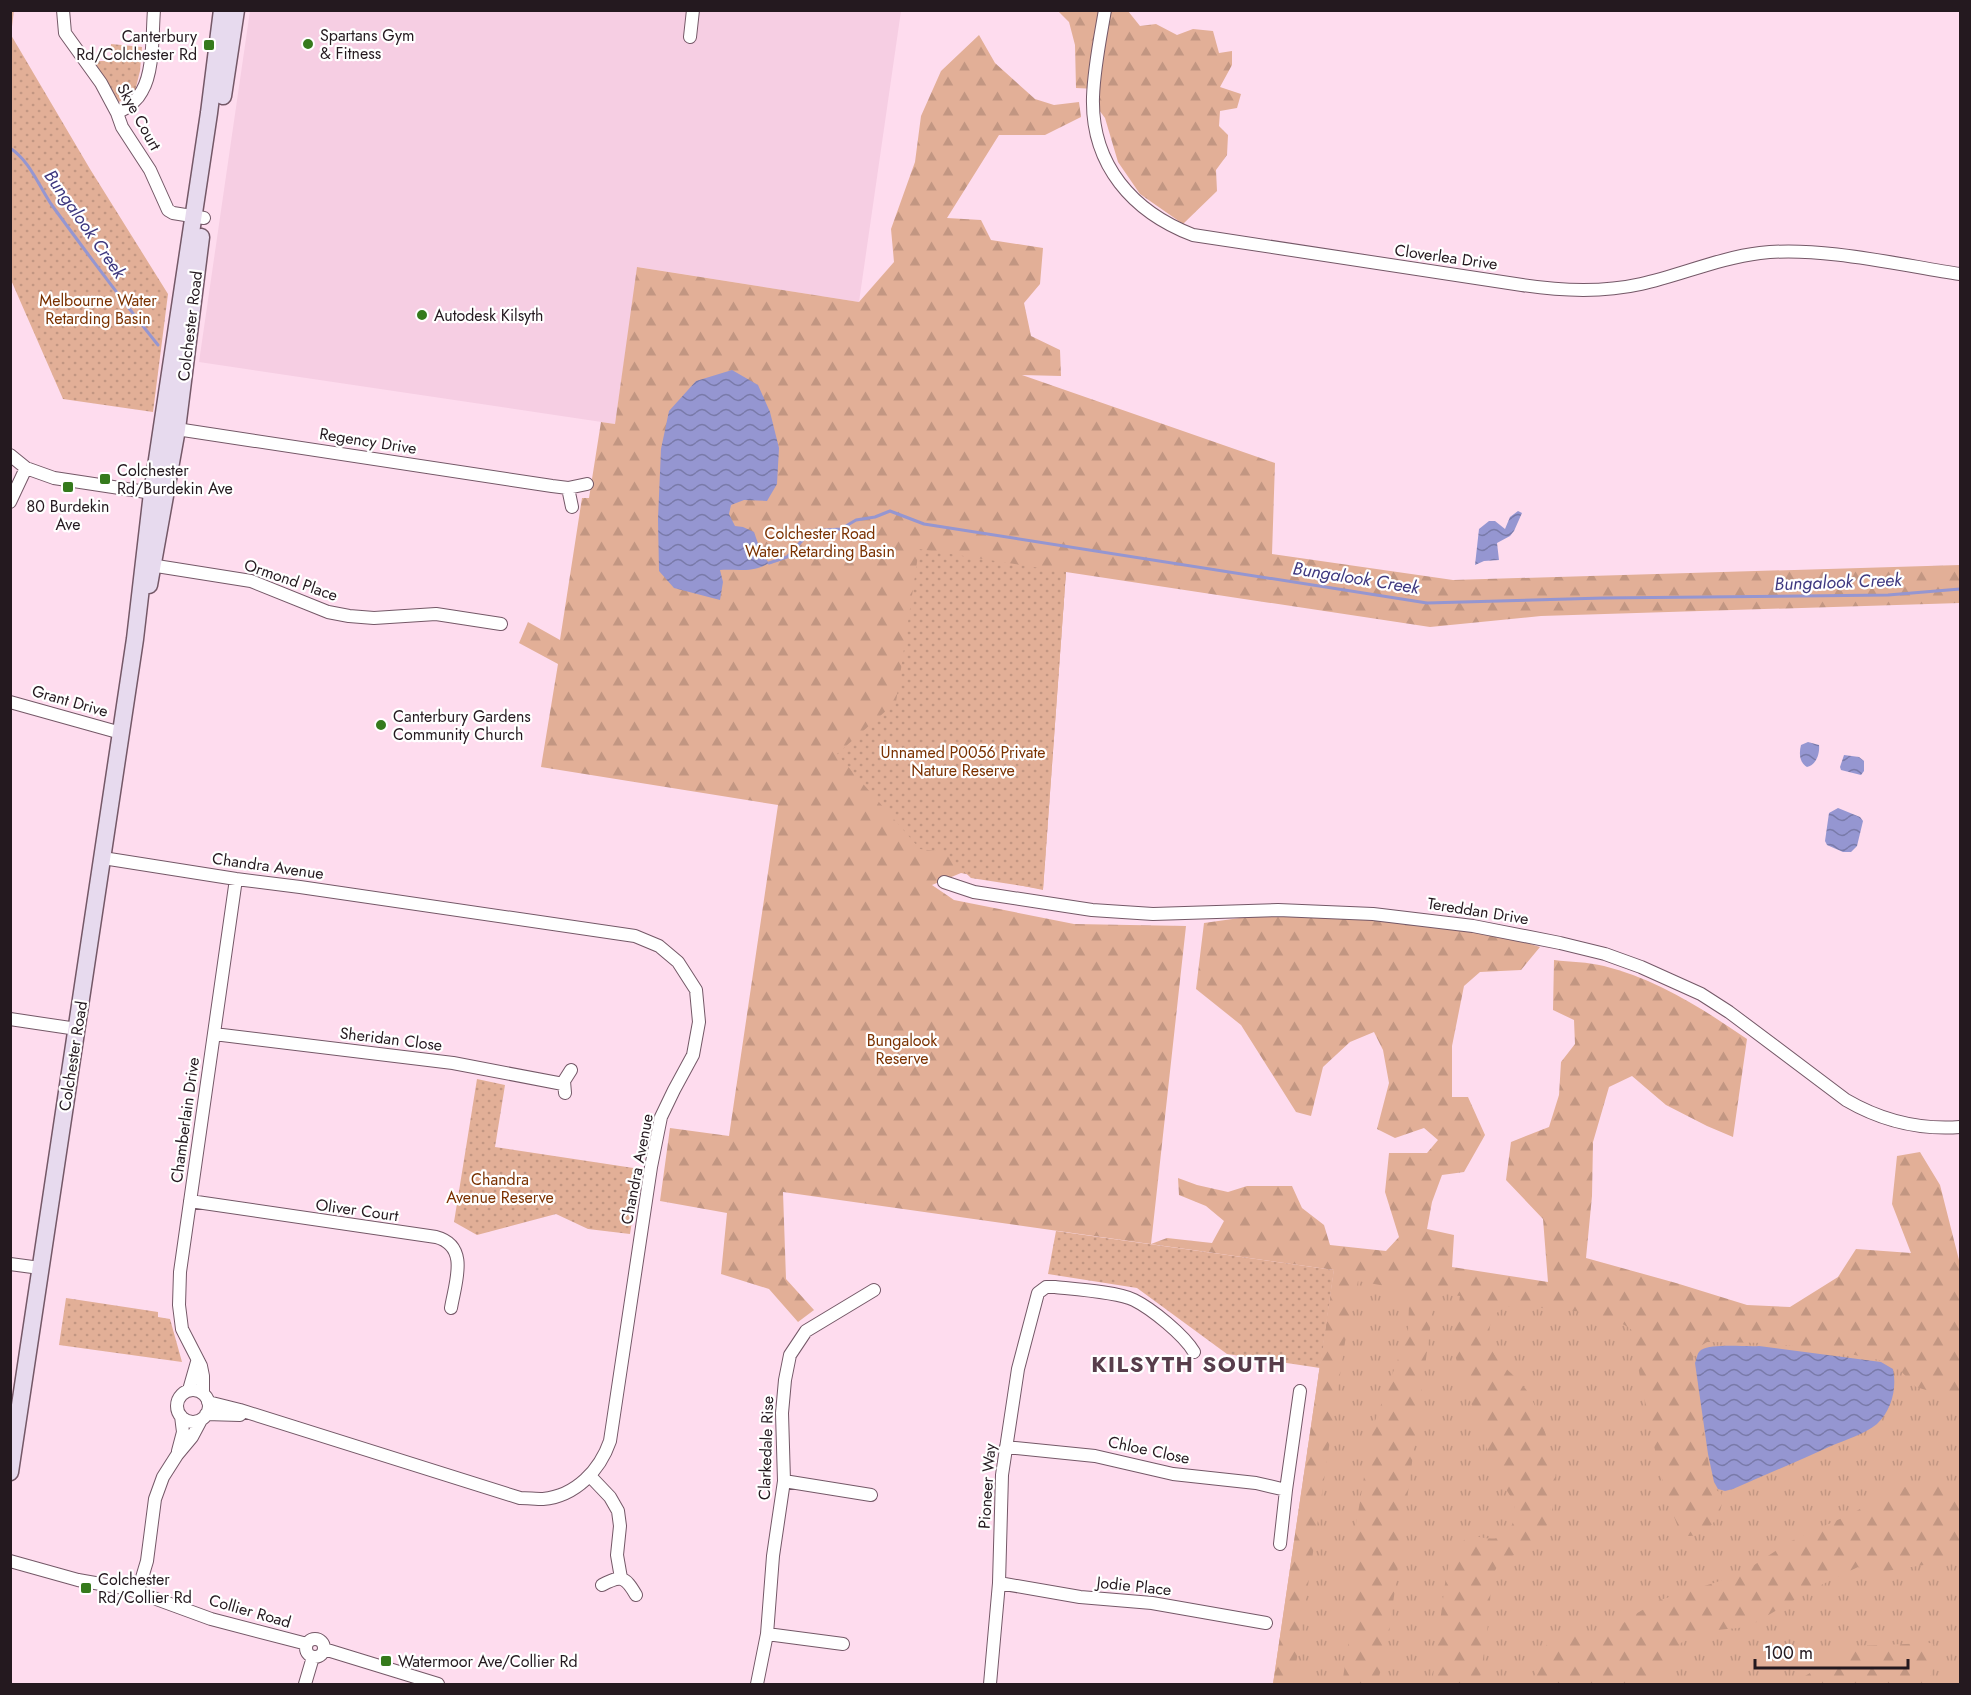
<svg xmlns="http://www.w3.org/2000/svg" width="1971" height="1695" font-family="Jost,sans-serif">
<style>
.built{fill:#f6cee3}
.grass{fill:url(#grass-tufts)}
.forest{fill:url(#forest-firs)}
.park{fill:url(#park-dots)}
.water{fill:url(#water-waves)}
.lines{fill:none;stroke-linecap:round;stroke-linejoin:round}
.stream{stroke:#9596d1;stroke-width:3}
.minor-casing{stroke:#745867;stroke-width:14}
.secondary-casing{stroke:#745867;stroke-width:19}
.minor{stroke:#fff;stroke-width:12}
.secondary{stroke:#e7daee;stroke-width:16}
.poi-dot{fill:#357a1c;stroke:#fff;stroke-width:2}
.labels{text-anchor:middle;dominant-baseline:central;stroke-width:4.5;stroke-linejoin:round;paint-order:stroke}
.poi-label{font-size:16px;fill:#24191f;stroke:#fff;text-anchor:start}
.street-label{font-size:16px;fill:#24191f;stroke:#fff}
.park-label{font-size:16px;fill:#7a3100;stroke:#fff}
.water-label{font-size:18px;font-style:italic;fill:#3f3980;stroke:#fff}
.district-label{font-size:22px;font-weight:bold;letter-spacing:1.5px;fill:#573d4b;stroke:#fff}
</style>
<defs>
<pattern id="grass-tufts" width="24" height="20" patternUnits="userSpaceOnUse" patternTransform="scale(1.5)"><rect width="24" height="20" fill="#e2af97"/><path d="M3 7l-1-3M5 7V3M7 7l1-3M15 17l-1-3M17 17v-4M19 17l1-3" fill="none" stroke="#c29682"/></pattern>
<pattern id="forest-firs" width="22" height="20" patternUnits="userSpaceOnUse" patternTransform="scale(1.5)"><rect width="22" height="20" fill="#e2af97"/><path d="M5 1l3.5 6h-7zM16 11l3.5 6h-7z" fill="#c29682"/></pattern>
<pattern id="park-dots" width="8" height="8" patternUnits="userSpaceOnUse" patternTransform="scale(1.5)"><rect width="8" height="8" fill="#e2af97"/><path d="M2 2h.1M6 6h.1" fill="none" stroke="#c29682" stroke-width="1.8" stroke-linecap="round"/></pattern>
<pattern id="water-waves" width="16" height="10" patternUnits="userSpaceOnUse" patternTransform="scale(1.5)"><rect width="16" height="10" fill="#9596d1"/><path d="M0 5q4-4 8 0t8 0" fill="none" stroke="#797aa9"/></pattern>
</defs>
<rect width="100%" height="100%" fill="#fedcee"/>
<path class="built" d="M250,11H901L859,302L638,267L615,424L199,362Z"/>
<path class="grass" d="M1334,1270L1960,1352V1684H1273Z"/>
<path class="forest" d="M1058,11H1128L1140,26L1156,24L1177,35L1193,29L1213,31L1219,53L1232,51V65L1220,87L1241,94L1237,108L1220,111L1219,126L1228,135L1227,155L1216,170L1217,191L1183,224L1140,194L1118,162L1105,118L1099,110L1097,89L1076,88L1075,45L1069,22Z
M979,35L995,63L1035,99L1054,105L1079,102L1081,117L1045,135H999L947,218L981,220L991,240L1043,248L1040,284L1024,303L1031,336L1060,350L1061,376L1022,375L1275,463L1272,554L1453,580L1960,565V603L1541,616L1430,627L1066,572L1043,890L961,873L932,885L954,900L1074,924L1186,926L1151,1244L1167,1238L1212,1243L1224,1221L1206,1206L1179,1195L1178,1178L1197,1185L1228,1192L1247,1186H1292L1302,1208L1324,1225L1330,1245L1386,1251L1399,1237L1385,1192L1389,1153H1427L1438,1140L1424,1128L1395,1138L1377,1129L1389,1083L1383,1050L1374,1032L1350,1042L1323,1067L1311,1116L1296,1112L1241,1025L1196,989L1204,923L1268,914L1358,916L1505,936L1540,947L1521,970L1480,972L1464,986L1452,1046V1097H1468L1485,1135L1464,1172L1442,1175L1432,1202L1427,1229L1454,1235L1452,1267L1548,1282L1543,1219L1506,1180L1511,1142L1549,1127L1559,1095L1561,1062L1575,1044L1574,1020L1553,1010L1554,960C1570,962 1588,962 1604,966C1657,979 1703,1009 1747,1039L1733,1137L1707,1126L1666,1105L1632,1076L1609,1087L1593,1142L1592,1196L1586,1258L1676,1283L1747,1305L1790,1307L1838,1277L1856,1249L1911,1253L1892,1204L1897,1156L1920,1152L1940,1185L1960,1264V1400L1916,1387L1898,1368L1884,1361L1845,1353L1770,1343L1707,1342L1699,1347L1693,1358L1712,1486L1721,1494C1727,1514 1702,1544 1681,1534C1662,1491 1653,1442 1644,1396C1640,1375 1634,1354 1634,1332C1610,1308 1545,1309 1512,1306C1501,1308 1492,1314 1490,1326C1484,1361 1514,1369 1529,1394C1542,1418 1550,1445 1555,1472C1559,1493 1550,1531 1533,1545C1520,1556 1501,1555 1494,1573C1490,1583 1491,1591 1490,1601C1489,1625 1484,1649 1481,1674L1477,1684H1432L1446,1576L1453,1550L1470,1535C1484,1538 1503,1544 1511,1527C1525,1498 1497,1486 1491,1465C1487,1455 1487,1444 1483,1434C1473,1405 1458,1377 1454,1347C1452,1333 1458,1311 1460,1296L1435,1292L1387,1648L1377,1684H1342L1351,1627V1555L1372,1429L1408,1332L1409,1305L1402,1289L1358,1281L1345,1342L1293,1684H1273L1334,1270L783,1192L786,1279L814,1310L798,1322L769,1289L721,1274L727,1213L660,1201L670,1128L729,1136L778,805L541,767L558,664L519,643L528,622L560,640L582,498H589L601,422L615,424L637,267L859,302L894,262L891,229L915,162L921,116L941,71Z
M1947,1483L1960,1485V1559L1869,1574L1858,1567L1815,1588L1748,1627L1717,1630L1686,1640L1679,1644L1675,1651L1672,1667L1659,1679L1645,1684H1533C1536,1665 1543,1651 1553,1634L1579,1628L1585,1634L1593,1635L1614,1631L1632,1616L1660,1600L1739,1575L1789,1542L1853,1513L1895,1489L1915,1485Z
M1932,1643L1939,1650L1928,1684H1792L1854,1646Z"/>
<path class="park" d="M14,10L11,35L90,169L168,294L153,412L63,399L11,280L10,11Z
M111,44L142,47L140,71L135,91L119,102L94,61H111Z
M919,549L1066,572L1043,889L971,878L944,852L920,849L837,754L896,702Z
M477,1079L505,1085L495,1147L640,1169L630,1234L588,1229L556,1214L477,1235L454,1222Z
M1056,1231L1334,1270L1320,1368L1227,1354L1137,1288L1048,1274Z
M66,1298L158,1312V1317L170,1319L182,1362L59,1345Z"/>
<path class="water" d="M732,370L758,385L770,412L779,448L777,484L767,501L744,500L731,505L729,514L735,526L743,527L754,532L761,552L769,563C753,573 738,569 720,570L723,582L720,600L674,588L659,571L658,519L661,449L669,411L696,381Z
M1518,511L1522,513L1514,531L1510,536L1497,543L1499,560L1484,561L1475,565L1479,529L1489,521H1495L1505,529L1510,517Z
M1808,742L1819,745C1820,754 1816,765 1807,767C1799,762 1799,753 1801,745Z
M1844,755L1859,757L1864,761V771L1861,775L1841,770L1840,767Z
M1838,808L1860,817L1863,821L1857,846L1851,852H1843L1827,845L1825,841L1829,813Z
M1759,1346L1881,1362L1893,1369C1897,1388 1892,1410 1877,1424C1865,1434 1845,1440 1831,1446C1798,1461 1765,1475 1733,1489L1725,1491L1718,1489L1714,1482L1708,1454L1695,1363C1697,1358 1697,1353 1701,1350C1713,1343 1745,1347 1759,1346Z"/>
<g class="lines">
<path class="stream" d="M10,148C29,160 39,186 51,204C86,252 121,299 158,345
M769,563L787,557L811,531L841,529L856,520L875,517L890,511L924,524L1427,603L1603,598L1888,595L1960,589"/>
<g class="minor-casing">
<path id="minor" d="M63,10L65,33L101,83L117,113L122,127L150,170L168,210L173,213L204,218
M1105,10C1100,39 1094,68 1093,97C1091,165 1133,212 1193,235L1522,285C1562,291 1601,293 1641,284C1681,275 1719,258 1760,253C1821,246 1900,265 1960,274
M690,37L693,10
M117,113C127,108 137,101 142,91C154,71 152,34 154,10
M170,428L552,486L568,488L587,484
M10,455L26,468L54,478L159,494
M568,488L572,507
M10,502L26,468
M144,564L251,581L328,612L349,616L374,618L436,614L501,624
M10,702L121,733
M103,858L236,879L300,887L635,936L659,946L678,962L696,990L699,1022L693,1055L674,1090L661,1117L651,1167L610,1441C600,1470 576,1496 543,1499C536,1499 527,1498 520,1498L240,1410L208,1402
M944,882L974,892L1092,910L1153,914L1278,910L1373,914L1473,926L1560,943L1605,954L1641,967L1701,994L1729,1012L1846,1100C1882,1121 1919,1130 1960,1127
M10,1019L77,1029
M214,1034L453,1063L563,1084
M565,1093L564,1081L571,1070
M190,1201L436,1237C470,1246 455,1283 451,1308
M10,1264L40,1268
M189,1390L197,1362
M177 1406a16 16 0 1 1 32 0a16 16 0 1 1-32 0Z
M203,1393V1376L201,1366L182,1329L179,1305L180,1272L236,879
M206,1414L240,1415
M1006,1447L1095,1456L1173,1474L1256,1483L1286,1490
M178,1451L183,1432L181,1416
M590,1476L610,1497L618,1511L620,1526L617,1555L621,1578
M784,1481L871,1495
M1280,1544L1286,1490L1300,1391
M10,1561L78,1580L129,1589L211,1619L307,1644
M999,1583L1080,1597L1152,1603L1266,1623
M602,1585C621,1575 625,1576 636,1595
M138,1591L147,1561L155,1499L163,1477L177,1455L192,1437L201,1420
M767,1634L843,1644
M306 1648a9 9 0 1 1 18 0a9 9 0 1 1-18 0Z
M324,1649L438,1684
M305,1684L313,1657
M757,1684L767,1634L773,1556L784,1481L782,1413L785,1380L790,1355L806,1331L874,1290
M990,1684L999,1583L1002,1475L1018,1369L1038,1293L1046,1287H1055C1074,1289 1118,1292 1134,1300C1152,1309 1184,1335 1194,1352"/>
</g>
<g class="secondary-casing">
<path id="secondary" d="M223,96L236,10
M149,585L177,429L201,237
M10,1472L135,639L152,493L209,113L222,10"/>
</g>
<use href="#minor" class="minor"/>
<use href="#secondary" class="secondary"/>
</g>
<g class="poi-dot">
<circle cx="308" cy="44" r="6"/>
<rect x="203" y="39" width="12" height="12" rx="3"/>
<circle cx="422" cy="315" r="6"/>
<rect x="99" y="473" width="12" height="12" rx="3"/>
<rect x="62" y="481" width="12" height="12" rx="3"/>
<circle cx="381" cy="725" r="6"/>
<rect x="80" y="1582" width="12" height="12" rx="3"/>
<rect x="380" y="1655" width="12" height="12" rx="3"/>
</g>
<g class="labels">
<g class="poi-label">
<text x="320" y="35">Spartans Gym<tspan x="320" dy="18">&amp; Fitness</tspan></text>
<text x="197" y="36" text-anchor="end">Canterbury<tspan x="197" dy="18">Rd/Colchester Rd</tspan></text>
<text x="434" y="315">Autodesk Kilsyth</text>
<text x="117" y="470">Colchester<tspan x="117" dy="18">Rd/Burdekin Ave</tspan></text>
<text x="68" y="506" text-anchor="middle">80 Burdekin<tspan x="68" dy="18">Ave</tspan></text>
<text x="393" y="716">Canterbury Gardens<tspan x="393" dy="18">Community Church</tspan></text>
<text x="98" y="1579">Colchester<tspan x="98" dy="18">Rd/Collier Rd</tspan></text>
<text x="398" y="1661">Watermoor Ave/Collier Rd</text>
</g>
<g class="street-label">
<text transform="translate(139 117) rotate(61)">Skye Court</text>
<text transform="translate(1446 257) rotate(8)">Cloverlea Drive</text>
<text transform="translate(190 326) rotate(-83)">Colchester Road</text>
<text transform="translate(368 441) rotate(9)">Regency Drive</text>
<text transform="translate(291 580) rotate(19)">Ormond Place</text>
<text transform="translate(70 701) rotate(16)">Grant Drive</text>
<text transform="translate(268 866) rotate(8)">Chandra Avenue</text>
<text transform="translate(1478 911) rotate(9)">Tereddan Drive</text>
<text transform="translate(391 1039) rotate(7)">Sheridan Close</text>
<text transform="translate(73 1056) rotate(-81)">Colchester Road</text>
<text transform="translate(185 1120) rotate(-82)">Chamberlain Drive</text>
<text transform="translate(637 1169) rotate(-79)">Chandra Avenue</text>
<text transform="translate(357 1210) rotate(8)">Oliver Court</text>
<text transform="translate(766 1448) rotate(-88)">Clarkedale Rise</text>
<text transform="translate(1149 1450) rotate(12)">Chloe Close</text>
<text transform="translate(987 1486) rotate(-86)">Pioneer Way</text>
<text transform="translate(1134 1586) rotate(6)">Jodie Place</text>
<text transform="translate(250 1611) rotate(16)">Collier Road</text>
</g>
<g class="park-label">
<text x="98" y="300">Melbourne Water<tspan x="98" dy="18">Retarding Basin</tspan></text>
<text x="820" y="533">Colchester Road<tspan x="820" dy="18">Water Retarding Basin</tspan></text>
<text x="963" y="752">Unnamed P0056 Private<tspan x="963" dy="18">Nature Reserve</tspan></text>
<text x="902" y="1040">Bungalook<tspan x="902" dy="18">Reserve</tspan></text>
<text x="500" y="1179">Chandra<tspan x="500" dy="18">Avenue Reserve</tspan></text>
</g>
<g class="water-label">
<text transform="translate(85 224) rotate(55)">Bungalook Creek</text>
<text transform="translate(1356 578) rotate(9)">Bungalook Creek</text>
<text transform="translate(1838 582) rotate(-2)">Bungalook Creek</text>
</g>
<g class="district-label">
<text x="1189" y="1364">KILSYTH SOUTH</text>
</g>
</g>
<rect width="1971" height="1695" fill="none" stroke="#24191f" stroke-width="24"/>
<path d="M1755 1659v9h153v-9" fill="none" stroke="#24191f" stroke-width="3"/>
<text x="1764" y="1659" font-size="18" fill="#24191f" stroke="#ffffff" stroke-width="4.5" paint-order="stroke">100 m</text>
</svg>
